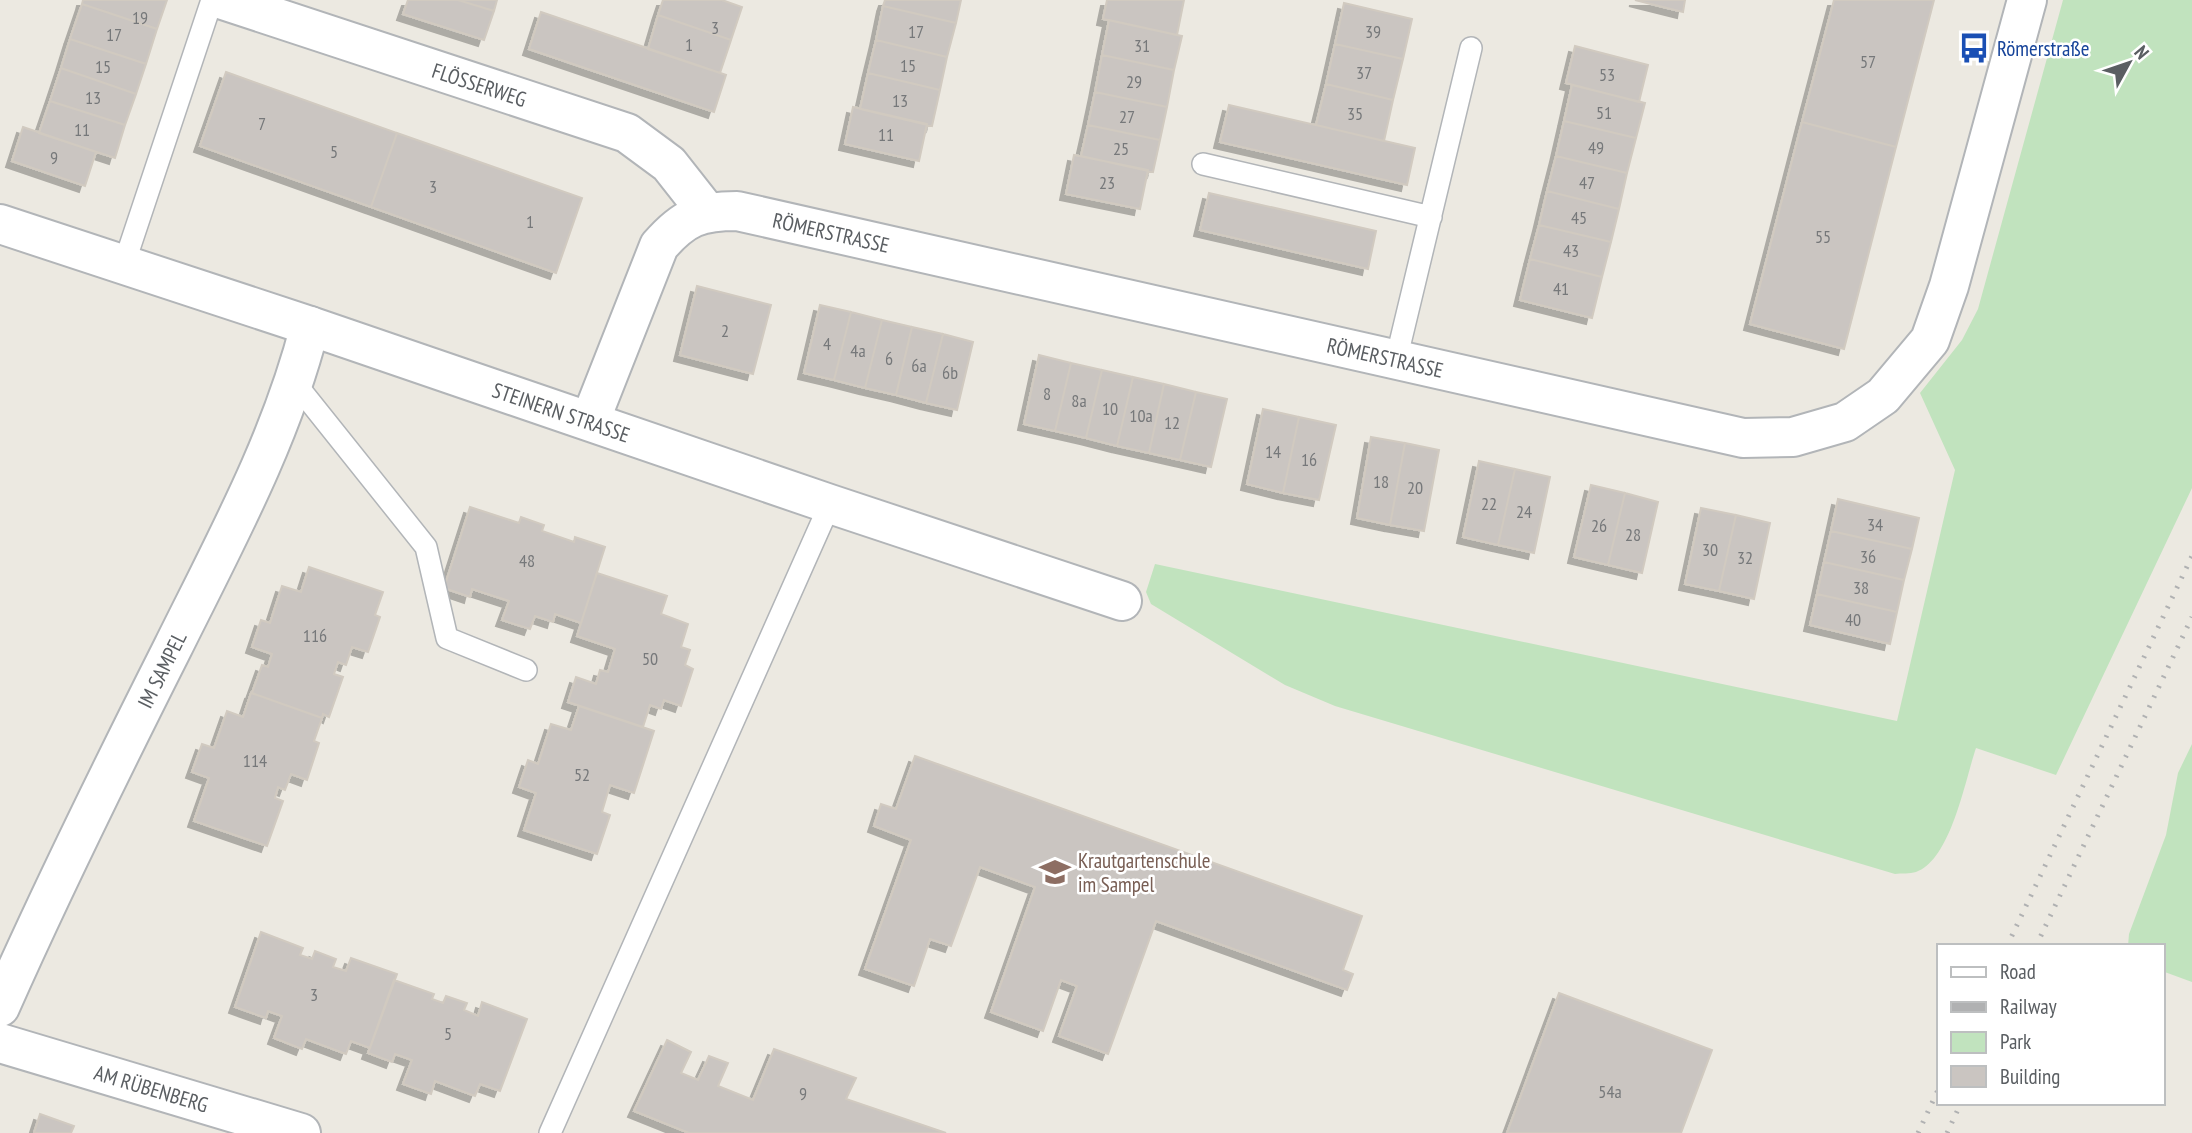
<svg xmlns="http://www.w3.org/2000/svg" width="2192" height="1133" font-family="'PT Sans Narrow',sans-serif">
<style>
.green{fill:#c1e3be}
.building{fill:#cac5c1;stroke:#d1cac0;stroke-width:2;filter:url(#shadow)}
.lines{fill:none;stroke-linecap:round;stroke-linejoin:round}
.lane-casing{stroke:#b2b5b8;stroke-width:24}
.street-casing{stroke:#b2b5b8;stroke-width:42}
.lane{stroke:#fff;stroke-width:21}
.street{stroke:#fff;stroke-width:38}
.rail{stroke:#b0b1b2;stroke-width:5;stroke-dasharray:2 9;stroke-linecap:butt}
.labels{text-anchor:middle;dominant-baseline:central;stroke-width:5;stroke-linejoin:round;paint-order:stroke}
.number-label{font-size:18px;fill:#76787a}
.transit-label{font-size:21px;fill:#164399;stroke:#fff;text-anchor:start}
.street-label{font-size:21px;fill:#5a5e62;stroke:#fff}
.education-label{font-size:21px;fill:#785e54;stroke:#fff;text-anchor:start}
</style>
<defs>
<filter id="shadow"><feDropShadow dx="-6" dy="6" stdDeviation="0" flood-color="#0004"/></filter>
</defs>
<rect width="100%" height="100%" fill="#ece9e1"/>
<path class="green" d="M2063,0H2192V488L2056,775L1976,748C1965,780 1951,860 1916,872C1910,874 1901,873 1895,874L1335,706L1285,685L1151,604L1146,592L1155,564L1897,721L1955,470L1920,393L1962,340L1978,309Z
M2192,744V982L2162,971V946H2128L2129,934L2166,835L2178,773Z"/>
<path class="building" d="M83,0H167L157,29L82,4Z
M408,0H458L494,11L484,40L403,14Z
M458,0H497L494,11Z
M663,0H722L742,7L731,40L658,15Z
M885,0H961L956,23L883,6Z
M1107,0H1184L1177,35L1103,19Z
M1635,0H1685L1683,12Z
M1834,0H1934L1896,147L1802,122Z
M1344,3L1412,19L1403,59L1335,44Z
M82,4L157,29L146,64L70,39Z
M883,6L956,23L947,57L876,40Z
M541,12L726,75L714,112L529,49Z
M658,15L731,40L720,73L648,49Z
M1109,20L1182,36L1174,70L1102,55Z
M70,39L146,64L136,94L61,68Z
M876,40L947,57L940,90L868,73Z
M1335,44L1403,59L1393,100L1326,84Z
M1575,46L1648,65L1639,102L1566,83Z
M1102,55L1174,70L1167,107L1095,92Z
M61,68L136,94L125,125L50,101Z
M226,72L397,133L371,207L200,146Z
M868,73L940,90L932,126L860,109Z
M1326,84L1393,100L1384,141L1316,125Z
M1572,85L1645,103L1636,138L1564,121Z
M1095,92L1167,107L1160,140L1088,125Z
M50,101L125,125L115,158L39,133Z
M1229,105L1415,148L1407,185L1220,142Z
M853,107L927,124L919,161L845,144Z
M1564,121L1636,138L1627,173L1556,156Z
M1802,122L1896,147L1844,349L1750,324Z
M1088,125L1160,140L1153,172L1081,156Z
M23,127L96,152L85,186L12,161Z
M397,133L582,198L556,273L371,207Z
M1074,155L1148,170L1140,209L1066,194Z
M1556,156L1627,173L1619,209L1547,191Z
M1547,191L1619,209L1611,242L1539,225Z
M1209,193L1376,231L1368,269L1200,230Z
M1539,225L1611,242L1602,277L1530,259Z
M1530,259L1602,277L1592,318L1520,300Z
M697,286L771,305L753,374L680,355Z
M820,305L851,312L834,380L804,373Z
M851,312L882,320L865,388L834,380Z
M882,320L912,327L896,395L865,388Z
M912,327L943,334L926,403L896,395Z
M943,334L973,342L957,410L926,403Z
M1039,355L1071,363L1055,431L1024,424Z
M1071,363L1102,370L1086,438L1055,431Z
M1102,370L1133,377L1117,446L1086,438Z
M1133,377L1164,384L1149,453L1117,446Z
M1164,384L1196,392L1180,460L1149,453Z
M1196,392L1227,399L1211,467L1180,460Z
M1263,409L1299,417L1283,493L1247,484Z
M1299,417L1336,425L1319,500L1283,493Z
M1371,437L1405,443L1390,525L1357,518Z
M1405,443L1439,450L1424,531L1390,525Z
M1479,461L1515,469L1498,545L1463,537Z
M1515,469L1550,477L1534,553L1498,545Z
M1591,485L1625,493L1608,565L1574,557Z
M1625,493L1658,502L1642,573L1608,565Z
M1838,499L1919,518L1912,549L1831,531Z
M470,507L519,523L521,517L544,525L542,531L574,542L575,537L605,547L581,623L555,614L553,622L535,616L530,629L502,620L509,601L472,589L470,597L444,588Z
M1701,508L1736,515L1719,591L1685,584Z
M1736,515L1770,523L1754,599L1719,591Z
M1831,531L1912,549L1904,580L1824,562Z
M1824,562L1904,580L1897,612L1817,594Z
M309,567L383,592L375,615L380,617L368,652L352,647L346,665L338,662L334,674L343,677L329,717L323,714L322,718L252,693L262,665L268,667L272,654L252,647L261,620L270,623L282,586L301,592Z
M597,573L667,596L661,614L688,624L681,647L690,650L685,665L693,669L681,706L664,700L661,709L650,705L643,727L568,702L576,677L596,684L600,670L608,672L615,649L577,636Z
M1817,594L1897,612L1890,644L1810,625Z
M251,693L322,718L314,741L319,743L307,780L291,774L285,790L278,787L275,798L283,801L267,846L194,821L209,778L192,772L202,744L214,748L227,711L243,717Z
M579,706L654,731L634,793L610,785L602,812L610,815L597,854L524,830L536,793L519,787L528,760L538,764L551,724L571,730Z
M915,756L1362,916L1343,970L1353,974L1347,990L1156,921L1108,1054L1059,1036L1077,986L1061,980L1043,1031L991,1012L1035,887L980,867L951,946L930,939L914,986L865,969L911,840L874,826L881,804L896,809Z
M261,932L303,948L300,955L312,959L315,951L336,959L333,967L346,971L351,958L397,974L370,1048L351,1041L346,1054L306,1039L302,1049L274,1038L282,1016L268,1011L266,1018L235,1007Z
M394,980L434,994L432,999L443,1003L446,996L467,1003L464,1010L478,1016L482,1002L527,1019L500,1091L480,1084L475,1096L435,1081L431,1094L403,1084L412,1060L395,1054L392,1062L368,1053Z
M1559,993L1712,1050L1681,1133H1507Z
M667,1040L691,1052L681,1073L698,1080L709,1056L728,1063L718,1086L753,1100L774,1049L856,1078L846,1099L946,1133H689L634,1111Z
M40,1114L74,1126L71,1133H34Z"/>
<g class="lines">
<g class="lane-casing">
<path id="lane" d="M1203,164L1431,217
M124,264L212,0
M1396,360L1471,48
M295,383L426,547L447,638L526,670
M550,1133L830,504"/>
</g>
<g class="street-casing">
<g id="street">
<path id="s1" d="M223,0L627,133L669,164L706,211"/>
<path id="s2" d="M0,224L310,326L830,504L1122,601"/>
<path id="s3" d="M590,421L659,246C684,217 700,211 737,211L1743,438L1793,437L1845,422L1883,396L1930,340L1949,286L2027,0"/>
<path id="s4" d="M0,1007C54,885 113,766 173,647C225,542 281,440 310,326"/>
<path id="s5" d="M0,1043L301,1133"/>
</g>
</g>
<use href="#lane" class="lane"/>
<use href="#street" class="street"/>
<path class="rail" d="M2007,946L2192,556
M2036,946L2192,617
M1918,1133L1938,1090
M1947,1133L1961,1103"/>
</g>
<defs>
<g id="bus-bare" transform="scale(2.415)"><path d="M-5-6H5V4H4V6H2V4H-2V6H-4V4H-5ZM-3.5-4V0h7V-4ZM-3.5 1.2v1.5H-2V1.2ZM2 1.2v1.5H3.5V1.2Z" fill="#1a4fb4" stroke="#fff" stroke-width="2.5" paint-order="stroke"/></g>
<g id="school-bare" transform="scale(2.415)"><path d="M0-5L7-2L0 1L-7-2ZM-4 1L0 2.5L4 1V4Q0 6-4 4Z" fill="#8d6e63" stroke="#fff" stroke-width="2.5" paint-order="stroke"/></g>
</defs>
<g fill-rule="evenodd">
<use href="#bus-bare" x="1974" y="48"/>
<use href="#school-bare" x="1055" y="872"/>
</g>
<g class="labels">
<g class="number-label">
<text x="140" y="17">19</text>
<text x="715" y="27">3</text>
<text x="916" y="31">17</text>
<text x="1373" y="31">39</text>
<text x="114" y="34">17</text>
<text x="689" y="44">1</text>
<text x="1142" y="45">31</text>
<text x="1868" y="61">57</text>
<text x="908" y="65">15</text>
<text x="103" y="66">15</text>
<text x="1364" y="72">37</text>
<text x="1607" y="74">53</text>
<text x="1134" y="81">29</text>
<text x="93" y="97">13</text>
<text x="900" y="100">13</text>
<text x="1604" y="112">51</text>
<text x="1355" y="113">35</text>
<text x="1127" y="116">27</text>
<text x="262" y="123">7</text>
<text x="82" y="129">11</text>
<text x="886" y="134">11</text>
<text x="1596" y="147">49</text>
<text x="1121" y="148">25</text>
<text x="334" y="151">5</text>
<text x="54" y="157">9</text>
<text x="1107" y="182">23</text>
<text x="1587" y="182">47</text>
<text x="433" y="186">3</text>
<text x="1579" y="217">45</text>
<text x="530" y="221">1</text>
<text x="1823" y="236">55</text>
<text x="1571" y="250">43</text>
<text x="1561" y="288">41</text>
<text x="725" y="330">2</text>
<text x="827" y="343">4</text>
<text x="858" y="350">4a</text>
<text x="889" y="358">6</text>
<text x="919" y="365">6a</text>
<text x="950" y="372">6b</text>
<text x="1047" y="393">8</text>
<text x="1079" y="400">8a</text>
<text x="1110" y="408">10</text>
<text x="1141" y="415">10a</text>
<text x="1172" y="422">12</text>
<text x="1273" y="451">14</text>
<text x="1309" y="459">16</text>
<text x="1381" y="481">18</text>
<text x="1415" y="487">20</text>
<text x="1489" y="503">22</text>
<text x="1524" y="511">24</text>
<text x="1875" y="524">34</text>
<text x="1599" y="525">26</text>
<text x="1633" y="534">28</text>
<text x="1710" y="549">30</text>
<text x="1868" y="556">36</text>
<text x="1745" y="557">32</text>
<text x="527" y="560">48</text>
<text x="1861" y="587">38</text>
<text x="1853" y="619">40</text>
<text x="315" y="635">116</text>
<text x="650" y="658">50</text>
<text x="255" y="760">114</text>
<text x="582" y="774">52</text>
<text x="314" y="994">3</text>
<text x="448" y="1033">5</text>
<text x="1610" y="1091">54a</text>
<text x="803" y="1093">9</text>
</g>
<g class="transit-label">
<text x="1997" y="48">Römerstraße</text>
</g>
<g class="street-label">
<text stroke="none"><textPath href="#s1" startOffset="270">FLÖSSERWEG</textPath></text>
<text stroke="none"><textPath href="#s3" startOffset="374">RÖMERSTRASSE</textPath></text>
<text stroke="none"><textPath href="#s3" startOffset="942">RÖMERSTRASSE</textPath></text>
<text stroke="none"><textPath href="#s2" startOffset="592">STEINERN STRASSE</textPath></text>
<text stroke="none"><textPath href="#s4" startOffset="374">IM SAMPEL</textPath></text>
<text stroke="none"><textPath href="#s5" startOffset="158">AM RÜBENBERG</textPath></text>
</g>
<g class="education-label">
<text x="1078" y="860">Krautgartenschule<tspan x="1078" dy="24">im Sampel</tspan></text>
</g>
</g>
<rect x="1937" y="944" width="228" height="161" fill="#ffffff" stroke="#bdbfc0" stroke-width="2"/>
<rect x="1951" y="967" width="35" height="10" fill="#ffffff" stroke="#bdbfc0" stroke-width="2"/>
<text x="2000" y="979" font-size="21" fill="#5a5e62">Road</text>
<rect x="1951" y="1002" width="35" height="10" fill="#b0b1b2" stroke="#bdbfc0" stroke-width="2"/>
<text x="2000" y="1014" font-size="21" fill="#5a5e62">Railway</text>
<rect x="1951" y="1032" width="35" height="21" fill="#c1e3be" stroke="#bdbfc0" stroke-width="2"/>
<text x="2000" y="1049" font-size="21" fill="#5a5e62">Park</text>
<rect x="1951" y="1066" width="35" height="21" fill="#cac5c1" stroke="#bdbfc0" stroke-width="2"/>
<text x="2000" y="1084" font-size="21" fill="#5a5e62">Building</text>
<g transform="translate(2129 63) rotate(50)" stroke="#ffffff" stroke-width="5" paint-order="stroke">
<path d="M0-5L12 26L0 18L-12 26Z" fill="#5a5e62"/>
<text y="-10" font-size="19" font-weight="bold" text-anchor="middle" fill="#5a5e62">N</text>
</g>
</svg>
